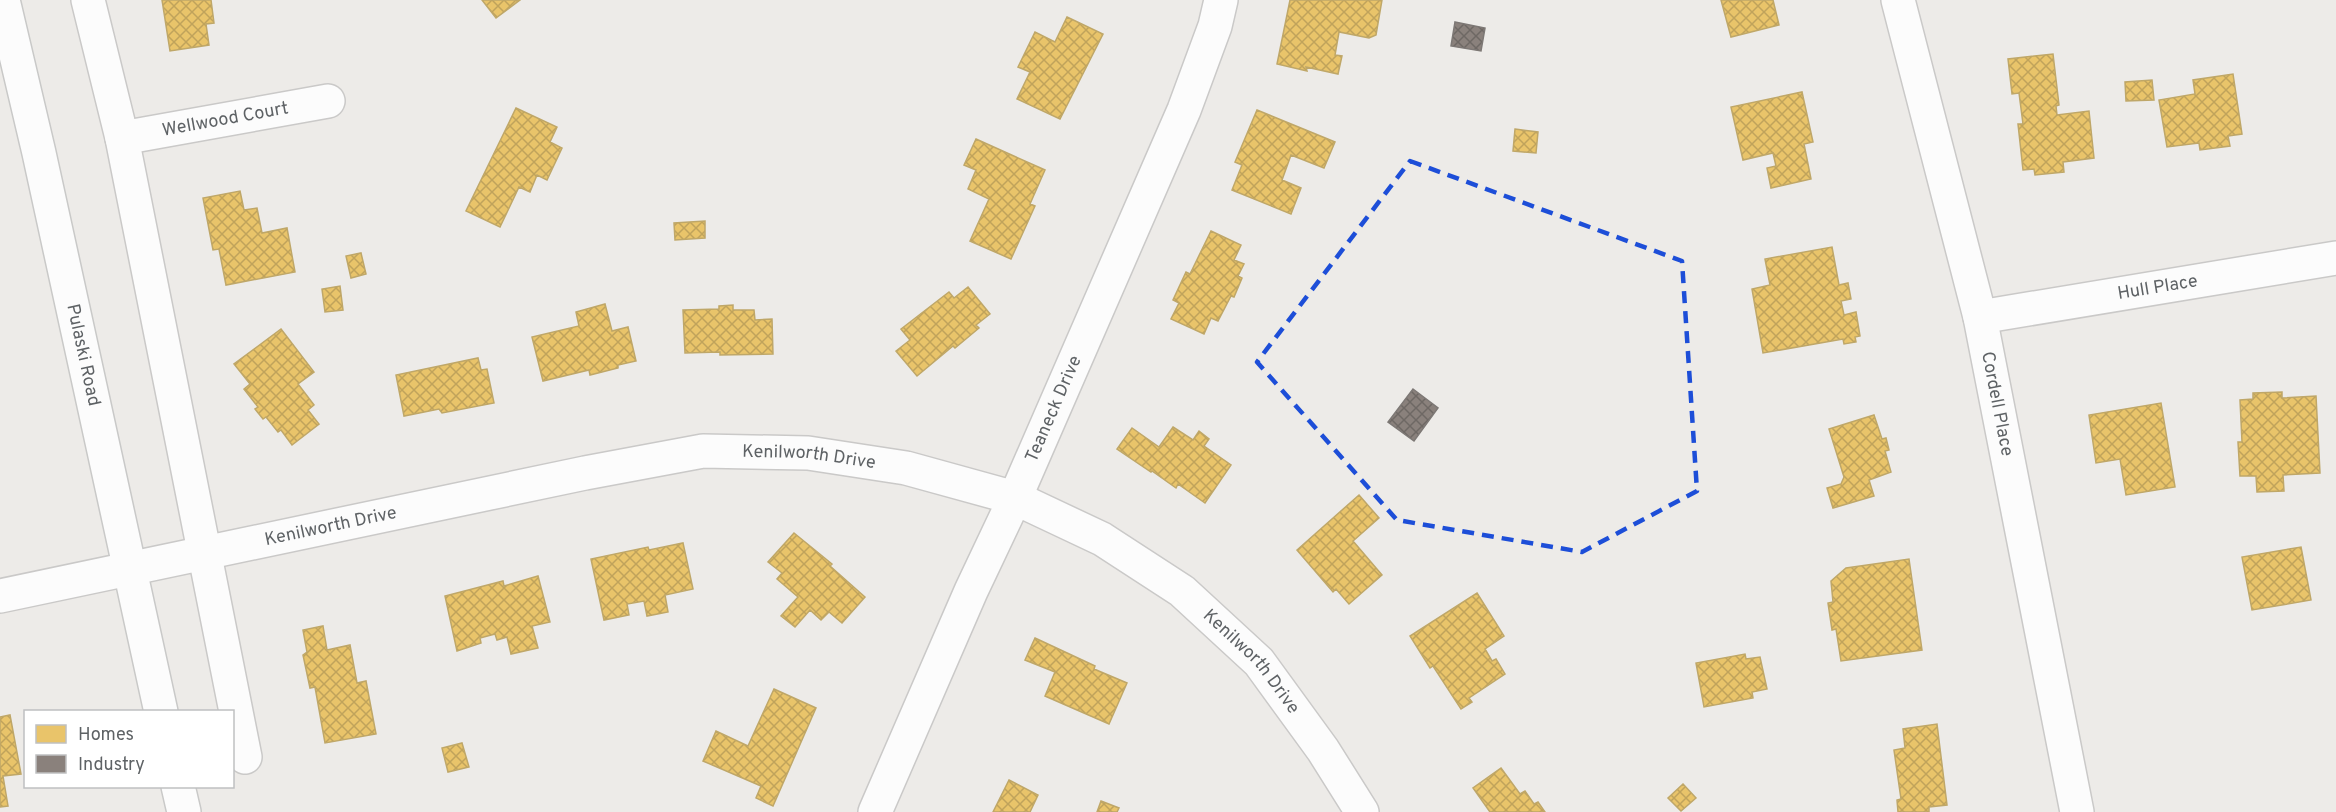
<svg xmlns="http://www.w3.org/2000/svg" width="2336" height="812" font-family="Overpass,sans-serif">
<style>
.homes{fill:url(#homes-cross-hatch);stroke:#bfa768;stroke-width:1.5}
.industry{fill:url(#industry-cross-hatch);stroke:#7d7875;stroke-width:1.5}
.lines{fill:none;stroke-linecap:round;stroke-linejoin:round}
.minor-casing{stroke:#cac9c8;stroke-width:36}
.secondary-casing{stroke:#c9c9c8;stroke-width:36}
.minor{stroke:#fcfcfc;stroke-width:33}
.secondary{stroke:#fcfcfc;stroke-width:33}
.marked{fill:none;stroke:#1d4ed8;stroke-width:4.5;stroke-dasharray:12 8;stroke-linejoin:round}
.labels{text-anchor:middle;dominant-baseline:central;stroke-width:6;stroke-linejoin:round;paint-order:stroke}
.street-label{font-size:18px;fill:#5e6265;stroke:#fff}
</style>
<defs>
<pattern id="homes-cross-hatch" width="8" height="8" patternUnits="userSpaceOnUse" patternTransform="scale(1.5)"><rect width="8" height="8" fill="#e9c46a"/><path d="M0 0l8 8M0 8l8-8" fill="none" stroke="#c0a35b"/></pattern>
<pattern id="industry-cross-hatch" width="8" height="8" patternUnits="userSpaceOnUse" patternTransform="scale(1.5)"><rect width="8" height="8" fill="#8a817c"/><path d="M0 0l8 8M0 8l8-8" fill="none" stroke="#6e6864"/></pattern>
</defs>
<rect width="100%" height="100%" fill="#edebe8"/>
<path class="homes" d="M162,0H211L214,23L206,24L209,45L170,51Z
M482,0H520L496,18Z
M1290,0H1382L1376,35L1369,38L1339,32L1335,55L1342,56L1338,74L1306,67L1307,71L1277,64Z
M1721,0H1773L1779,25L1731,37Z
M1067,17L1103,34L1060,119L1017,99L1030,72L1018,67L1035,32L1055,42Z
M2053,54L2059,105L2056,106L2057,115L2089,111L2094,158L2063,162L2064,172L2035,175L2034,169L2023,170L2018,124H2023L2019,93L2012,94L2008,59Z
M2233,74L2242,134L2228,136L2230,146L2200,150L2199,143L2167,147L2159,100L2195,94L2193,80Z
M2152,80L2154,100L2126,101L2125,82Z
M1802,92L1813,142L1804,144L1811,179L1771,188L1767,168L1776,166L1773,153L1743,160L1731,107Z
M516,108L557,127L550,142L562,148L547,180L537,175L530,192L519,187L500,227L466,211Z
M1257,110L1335,142L1324,168L1291,155L1282,180L1301,188L1291,214L1232,190L1242,165L1235,162Z
M1515,129L1538,132L1536,153L1513,151Z
M976,139L1045,170L1030,204L1035,206L1011,259L970,241L989,199L968,189L976,170L964,165Z
M240,191L244,210L257,208L262,233L287,228L295,272L226,285L219,249L213,250L203,198Z
M705,221V238L675,240L674,223Z
M1211,231L1241,245L1234,260L1244,264L1238,276L1242,278L1234,297L1231,296L1218,321L1211,318L1204,334L1171,319L1179,303L1173,300L1186,272L1190,274Z
M1832,247L1839,285L1848,283L1851,299L1841,301L1844,315L1856,312L1860,336L1855,337L1856,342L1844,344L1843,339L1763,353L1752,289L1770,285L1765,259Z
M361,253L366,274L351,278L346,256Z
M340,286L343,310L325,312L322,289Z
M968,287L990,314L976,325L979,328L955,348L953,346L917,376L896,351L910,340L901,329L949,292L954,298Z
M605,304L612,331L628,327L636,361L618,365V368L590,375L589,370L543,381L532,337L579,326L576,312Z
M733,305V310H754L755,320L772,319L773,354L720,355V352L685,353L683,310L719,309V306Z
M281,329L314,372L298,384L314,405L308,410L319,424L292,445L281,430L278,432L266,417L263,419L255,409L258,407L244,389L250,384L234,364Z
M478,358L481,370L487,369L494,403L442,413L439,409L404,416L396,375Z
M2282,392V398L2316,396L2320,473L2283,475L2284,491L2257,492L2256,476H2240L2238,442H2242L2240,400L2253,399V393Z
M2161,403L2175,487L2126,495L2120,459L2096,463L2089,415Z
M1874,415L1882,439L1886,438L1889,450L1885,451L1891,472L1869,480L1874,496L1833,508L1827,488L1841,484L1844,477L1829,429Z
M1173,427L1193,440L1199,431L1209,439L1204,446L1231,465L1205,503L1178,484L1176,488L1152,471L1151,472L1117,449L1132,428L1159,447Z
M1359,495L1379,518L1353,541L1382,575L1349,604L1336,589L1333,592L1297,550Z
M794,533L832,564L830,566L865,597L842,623L829,612L821,620L810,610L795,627L781,616L798,597L777,579L782,573L768,562Z
M683,543L693,589L665,595L668,612L647,616L644,601L627,604L629,615L604,620L591,559L648,547L649,550Z
M2301,547L2311,600L2252,610L2242,557Z
M1909,559L1922,650L1841,661L1836,629L1832,630L1828,603L1833,602L1831,581L1846,568Z
M538,576L550,622L532,626L538,648L511,654L507,637L497,640L495,634L480,638L481,643L457,651L445,596L503,581L504,586Z
M1477,593L1504,636L1485,649L1492,661L1496,659L1505,674L1469,698L1472,702L1461,709L1433,666L1430,668L1410,636Z
M323,626L327,650L350,645L357,683L366,681L376,734L325,743L315,687L310,688L303,655L307,652L303,630Z
M1035,638L1095,666L1094,669L1127,683L1109,724L1045,696L1055,672L1025,660Z
M1745,654L1746,659L1760,657L1767,689L1752,692L1753,698L1704,707L1696,663Z
M774,689L816,708L773,806L756,798L761,786L703,761L716,731L748,746Z
M10,715L21,774L3,776L8,806L0,807V717Z
M1937,724L1947,805L1929,807V812H1898L1897,800L1901,799L1894,750L1905,748L1903,729Z
M462,743L469,767L448,772L442,748Z
M1501,768L1520,794L1525,791L1534,804L1538,802L1545,812H1490L1473,788Z
M1009,780L1038,795L1030,812H993Z
M1683,784L1696,798L1681,811L1668,798Z
M1101,801L1119,808L1117,812H1097Z"/>
<path class="industry" d="M1455,22L1485,28L1481,51L1451,46Z
M1413,389L1438,408L1414,441L1388,422Z"/>
<g class="lines">
<g class="minor-casing">
<g id="minor">
<path d="M88,0L122,138L245,757"/>
<path id="s1" d="M1898,0L1980,317L2077,812"/>
<path id="s2" d="M122,138L328,101"/>
<path id="s3" d="M1980,317L2336,258"/>
<path id="s4" d="M0,596L585,473L703,451L808,453L906,468L1015,498L1102,539L1182,591L1259,662L1323,750L1362,812"/>
<path id="s5" d="M875,812L971,591L1015,498L1184,110L1215,26L1221,0"/>
</g>
</g>
<g class="secondary-casing">
<g id="secondary">
<path id="s6" d="M3,0L39,153L161,712"/>
<path d="M178,786L184,812"/>
</g>
</g>
<use href="#minor" class="minor"/>
<use href="#secondary" class="secondary"/>
</g>
<path class="marked" d="M1410,161L1682,261L1697,491L1582,552L1397,520L1257,362Z"/>
<g class="labels">
<g class="street-label">
<text stroke="none"><textPath href="#s2" startOffset="105">Wellwood Court</textPath></text>
<text stroke="none"><textPath href="#s3" startOffset="180">Hull Place</textPath></text>
<text stroke="none"><textPath href="#s6" startOffset="364">Pulaski Road</textPath></text>
<text stroke="none"><textPath href="#s1" startOffset="416">Cordell Place</textPath></text>
<text stroke="none"><textPath href="#s5" startOffset="441">Teaneck Drive</textPath></text>
<text stroke="none"><textPath href="#s4" startOffset="824">Kenilworth Drive</textPath></text>
<text stroke="none"><textPath href="#s4" startOffset="338">Kenilworth Drive</textPath></text>
<text stroke="none"><textPath href="#s4" startOffset="1326">Kenilworth Drive</textPath></text>
</g>
</g>
<rect x="24" y="710" width="210" height="78" fill="#ffffff" stroke="#bfc0c1" stroke-width="1.5"/>
<rect x="36" y="725" width="30" height="18" fill="#e9c46a" stroke="#bfc0c1" stroke-width="1.5"/>
<text x="78" y="740" font-size="18" fill="#5e6265">Homes</text>
<rect x="36" y="755" width="30" height="18" fill="#8a817c" stroke="#bfc0c1" stroke-width="1.5"/>
<text x="78" y="770" font-size="18" fill="#5e6265">Industry</text>
</svg>
